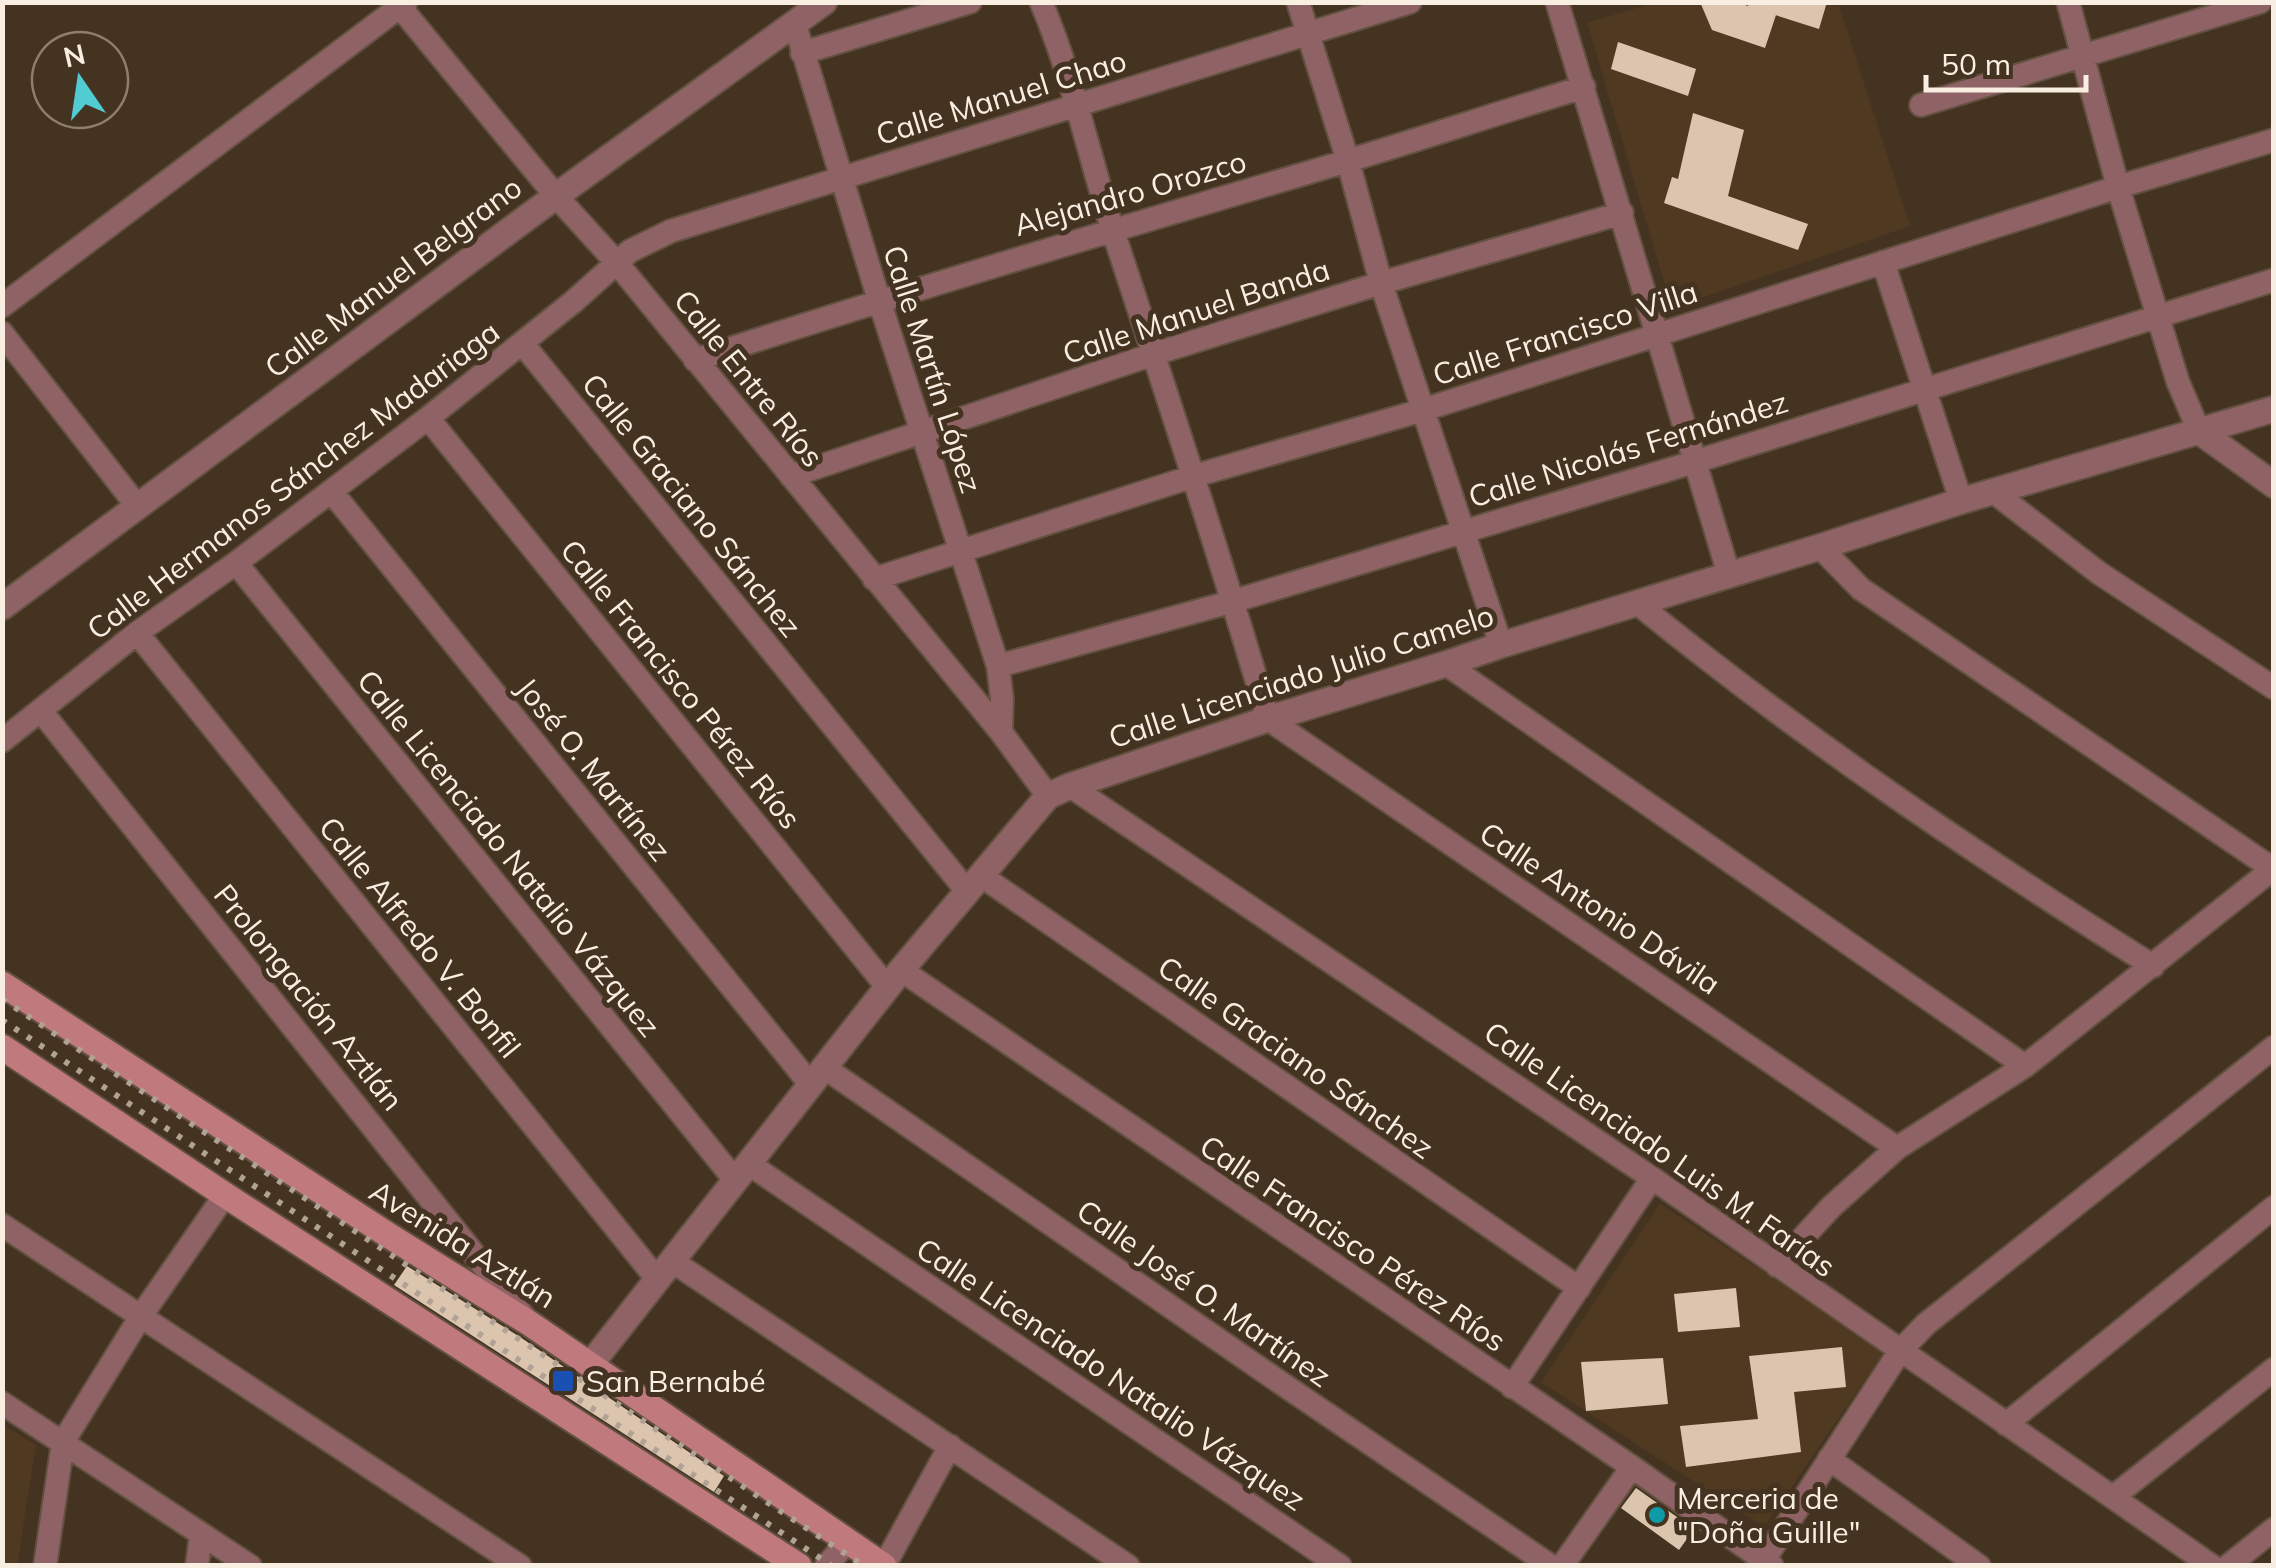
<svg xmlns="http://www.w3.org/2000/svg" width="2276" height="1568" font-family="Mulish,sans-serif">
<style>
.built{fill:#503921}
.building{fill:#dbc5af}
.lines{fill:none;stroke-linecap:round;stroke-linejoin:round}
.minor-casing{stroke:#625140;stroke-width:26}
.tertiary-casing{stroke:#625140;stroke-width:29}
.secondary-casing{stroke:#625140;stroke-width:29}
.minor{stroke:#8f6265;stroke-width:22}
.tertiary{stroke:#8f6265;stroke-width:25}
.secondary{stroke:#c0797d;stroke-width:25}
.rail{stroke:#b0a294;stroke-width:6;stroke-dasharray:5 10;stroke-linecap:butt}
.transit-dot{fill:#1a4fb4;stroke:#453321;stroke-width:4}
.culture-dot{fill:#0f9aa8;stroke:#453321;stroke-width:4}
.labels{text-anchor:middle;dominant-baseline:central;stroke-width:10;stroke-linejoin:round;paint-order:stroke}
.street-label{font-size:30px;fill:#f9eee2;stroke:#453321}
.poi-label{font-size:30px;fill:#f9eee2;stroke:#453321;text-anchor:start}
</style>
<rect width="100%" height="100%" fill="#453321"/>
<path class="built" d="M1653,3H1838L1910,226L1672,308L1587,23Z
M1660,1204L1885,1351L1764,1527L1541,1382Z
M2,1425L36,1445L17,1565H3Z"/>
<path class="building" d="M1700,2H1737L1748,6L1749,2H1827L1819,29L1769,13L1776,15L1765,48L1712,30Z
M1618,42L1696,69L1688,96L1611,69Z
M1693,113L1744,130L1728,196L1808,224L1798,250L1664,203L1672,177L1678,179Z
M407,1266L520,1337L724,1476L714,1492L394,1285Z
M1736,1288L1740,1327L1678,1332L1674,1294Z
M1842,1347L1846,1387L1794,1392L1801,1452L1686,1467L1680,1426L1758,1419L1749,1356Z
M1663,1358L1668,1404L1586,1411L1581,1362Z
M1636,1488L1694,1529L1679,1550L1621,1508Z"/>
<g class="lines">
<g class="minor-casing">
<path id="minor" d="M396,2L556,196L617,263L1001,732L1048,796
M1041,2C1073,77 1089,157 1114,234C1167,395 1220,556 1268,719L1897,1148
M1298,2L1348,161L1381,283L1501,645
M1557,2L1729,575
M2068,2L2118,187L2178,382L2199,431
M795,25L879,300L998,666L1002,699L1001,732
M802,53L970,2
M1921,105L2260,2
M1883,262L1961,501
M2,306L406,2
M2,333L138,507
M522,343L967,891
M695,360C910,290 1127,226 1344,162C1424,138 1504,111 1584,87
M428,418L888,988
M791,476L1154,354L1381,283L1622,213
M331,491L811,1085
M1995,493L2099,573L2274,688
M1820,547L1861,589L2273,869
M236,563L735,1180
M874,579L1194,476L1423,410L2118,187L2274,140
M1637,603C1801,737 1975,854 2153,966
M137,633L657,1279
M1446,664L2025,1066
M998,666L1234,601L1694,462L2274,280
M41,711L525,1318
M2,741L137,633L236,563L428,418L573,302L630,251L671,231L1410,2
M1070,786L1652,1178L2212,1566
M980,875L1579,1288
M901,970L1632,1467L1772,1566
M825,1068L1281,1383L1551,1566
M749,1164L1340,1566
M2,1225L520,1566
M672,1261L1128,1566
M1777,1266L1831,1207L1897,1148L2025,1066L2274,868
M1512,1387L1652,1178
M2,1403L250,1566
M2006,1424L2274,1207
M1829,1459L1979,1566
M2113,1497L2274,1369
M1764,1560L1900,1351L1926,1324L2274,1047
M45,1566L63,1442L141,1316L225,1195
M197,1566L201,1535
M826,1566L848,1541
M884,1566L950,1446
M1562,1566L1632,1467
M2228,1566L2274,1529"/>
</g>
<g class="tertiary-casing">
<path id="tertiary" d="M2199,431L2274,485
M2,607L556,196L824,2
M590,1365L901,970L1048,796L1070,786L1268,719L1446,664L1501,645L1820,547L1961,501L2274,409"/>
</g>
<g class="secondary-casing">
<path id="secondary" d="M2,984L388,1235L529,1323L884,1566
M2,1047L225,1195L799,1566"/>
</g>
<use href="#minor" class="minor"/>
<use href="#tertiary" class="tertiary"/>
<use href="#secondary" class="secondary"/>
<path class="rail" d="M2,999L864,1566
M2,1020L832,1566"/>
</g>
<rect class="transit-dot" x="551" y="1369" width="24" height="24" rx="5"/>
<circle class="culture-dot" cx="1657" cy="1515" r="10"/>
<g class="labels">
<g class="street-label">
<text transform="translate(1001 97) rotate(-17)">Calle Manuel Chao</text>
<text transform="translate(1130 193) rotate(-16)">Alejandro Orozco</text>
<text transform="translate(393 277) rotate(-37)">Calle Manuel Belgrano</text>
<text transform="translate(1196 311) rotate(-18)">Calle Manuel Banda</text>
<text transform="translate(1565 333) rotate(-18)">Calle Francisco Villa</text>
<text transform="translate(933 369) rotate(72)">Calle Martín López</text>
<text transform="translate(749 378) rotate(51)">Calle Entre Ríos</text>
<text transform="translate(1628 449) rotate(-17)">Calle Nicolás Fernández</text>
<text transform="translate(293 480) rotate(-37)">Calle Hermanos Sánchez Madariaga</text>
<text transform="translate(692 505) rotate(51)">Calle Graciano Sánchez</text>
<text transform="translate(1301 676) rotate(-18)">Calle Licenciado Julio Camelo</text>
<text transform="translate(681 684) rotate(51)">Calle Francisco Pérez Ríos</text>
<text transform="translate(594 769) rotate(51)">José O. Martínez</text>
<text transform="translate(509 853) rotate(51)">Calle Licenciado Natalio Vázquez</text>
<text transform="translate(1600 908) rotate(34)">Calle Antonio Dávila</text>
<text transform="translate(420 937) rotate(51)">Calle Alfredo V. Bonfil</text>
<text transform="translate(309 997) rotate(51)">Prolongación Aztlán</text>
<text transform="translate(1296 1057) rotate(35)">Calle Graciano Sánchez</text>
<text transform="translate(1660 1149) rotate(35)">Calle Licenciado Luis M. Farías</text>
<text transform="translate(1353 1243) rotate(34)">Calle Francisco Pérez Ríos</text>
<text transform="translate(463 1244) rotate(32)">Avenida Aztlán</text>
<text transform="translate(1204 1293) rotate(35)">Calle José O. Martínez</text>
<text transform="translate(1111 1374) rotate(34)">Calle Licenciado Natalio Vázquez</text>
</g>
<g class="poi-label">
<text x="586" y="1381">San Bernabé</text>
<text x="1677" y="1498">Merceria de<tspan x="1677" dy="34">"Doña Guille"</tspan></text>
</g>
</g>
<rect width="2276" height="1568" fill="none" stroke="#f9eee2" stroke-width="10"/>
<g transform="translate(80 80) rotate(347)"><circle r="48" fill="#453321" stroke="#8d7e6e" stroke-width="2.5"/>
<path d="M0-8L18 38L0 25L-18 38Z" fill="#51ccd3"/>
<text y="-15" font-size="28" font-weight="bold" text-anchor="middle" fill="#f9eee2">N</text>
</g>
<path d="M1926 75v15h160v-15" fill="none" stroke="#f9eee2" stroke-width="5"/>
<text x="1941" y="75" font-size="30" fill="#f9eee2" stroke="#453321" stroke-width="8" paint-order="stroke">50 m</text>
</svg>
